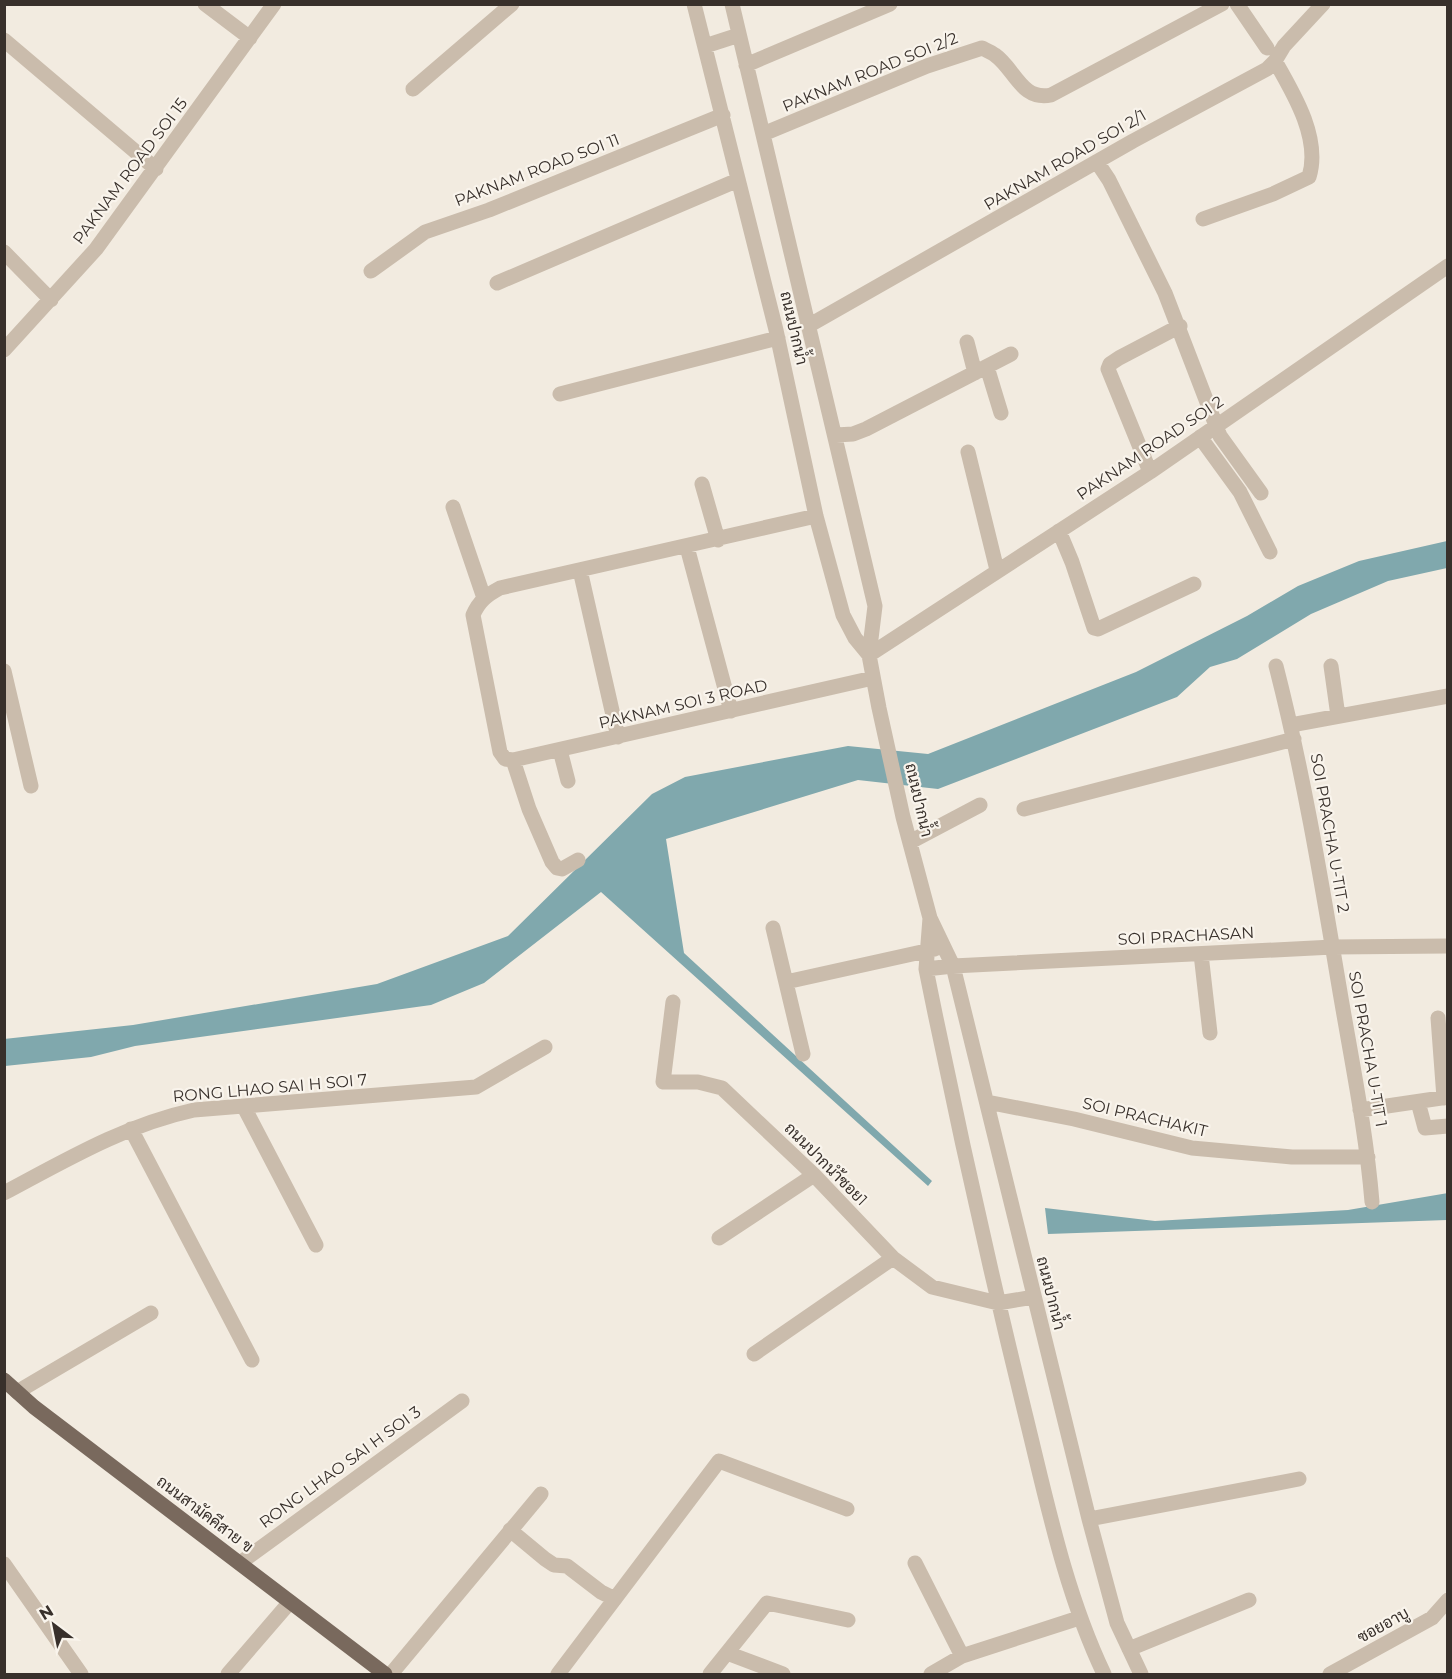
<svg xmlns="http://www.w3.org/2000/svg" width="1452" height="1679" font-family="Montserrat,Sarabun,sans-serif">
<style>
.water{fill:#80a8ad}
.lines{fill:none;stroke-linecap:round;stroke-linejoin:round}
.minor{stroke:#cabcac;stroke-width:15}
.major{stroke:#79695d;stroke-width:15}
.labels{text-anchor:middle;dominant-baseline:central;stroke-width:4.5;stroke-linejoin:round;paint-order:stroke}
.street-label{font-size:16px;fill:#38302b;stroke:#f9f4ec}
</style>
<rect width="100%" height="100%" fill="#f2ebe0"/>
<path class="water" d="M1447,541V568L1388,581L1311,614L1237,659L1210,667L1177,697L938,789L858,780L666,839L684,953L932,1181L928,1186L601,892L484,983L431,1005L135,1046L91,1057L5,1066L4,1039L133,1025L377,984L508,936L652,794L685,777L848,746L928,754L1136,672L1247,616L1298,586L1359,561Z
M1448,1193L1447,1220L1048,1234L1045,1208L1155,1221L1348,1210Z"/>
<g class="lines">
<path class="minor" d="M205,4L250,38
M694,4L776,330L816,516L843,615L855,638L869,655
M732,4L875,606L869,655L879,708L903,817L930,918L953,966L1089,1519L1117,1623L1141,1674
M1237,4L1267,48
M4,40L156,169
M705,46L739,35
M746,65L890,4
M413,89L512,4
M763,134L927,66L982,48C986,50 991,52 995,55C1015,69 1021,101 1051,95L1222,4
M1097,162L1109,180L1165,293L1220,436L1261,493
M1203,219L1273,194L1309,177C1321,139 1294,94 1275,61
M4,252L51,300
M371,271L425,232L489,210L723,115
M497,283L738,180
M808,326L1133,141L1267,69L1275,61L1284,46L1323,4
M967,342L975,373
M4,350L96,249L274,4
M987,367L1001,413
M560,394L778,338
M836,435L853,434L866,429L1011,354
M1200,437L1240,492L1270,552
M968,452L997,570
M1150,472L1108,369L1110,364L1119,358L1180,326
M702,484L718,540
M453,507L484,598
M816,516L500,588C487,595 479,601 473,615L500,752L505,759L513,760L873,678
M1059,531L1072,562L1094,628L1098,629L1194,584
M687,547L731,711
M580,570L618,737
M869,655L1150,472L1448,266
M1276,666C1303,771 1321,879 1339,986C1351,1058 1366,1129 1372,1202
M1331,666L1338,716
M4,671L31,786
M1291,725L1448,696
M560,750L568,781
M513,760L529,809L552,862L557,868L562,869L578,860
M1024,809L1294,739
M910,842L980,805
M930,918L926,969C956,1118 989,1266 1025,1413C1047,1502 1065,1592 1104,1674
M773,928L803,1054
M1201,954L1210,1033
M926,969L953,966L1333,947L1448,946
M786,982L935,949
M673,1002L663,1082H698L722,1088L814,1175L893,1258L932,1287L998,1303L1034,1297
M1438,1018L1444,1098
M987,1102L1074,1119L1192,1148L1292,1157H1368
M1418,1102L1425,1128L1448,1126
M244,1107L316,1245
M1360,1110L1448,1097
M131,1129L252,1360
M4,1193C66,1160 125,1125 194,1110L476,1087L545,1047
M719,1238L814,1175
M754,1354L893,1258
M17,1392L151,1313
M1089,1519L1299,1479
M510,1530L545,1559L554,1565L567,1566L601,1592L615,1599
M240,1563L462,1401
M915,1563L962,1656
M4,1564L81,1674
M1129,1649L1249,1600
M727,1653L783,1674
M228,1674L290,1602
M391,1674L541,1494
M558,1674L719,1461L847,1509
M710,1674L767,1603L848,1620
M931,1674L962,1656L1079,1618
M1330,1674L1432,1618L1448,1600"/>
<path class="major" d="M4,1380L34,1407L385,1674"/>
</g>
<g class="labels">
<g class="street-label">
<text transform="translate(870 72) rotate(-22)">PAKNAM ROAD SOI 2/2</text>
<text transform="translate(1065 160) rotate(-30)">PAKNAM ROAD SOI 2/1</text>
<text transform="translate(537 170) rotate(-21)">PAKNAM ROAD SOI 11</text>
<text transform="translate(130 171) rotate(-53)">PAKNAM ROAD SOI 15</text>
<text transform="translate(794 328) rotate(77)">ถนนปากน้ำ</text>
<text transform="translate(1150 448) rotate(-34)">PAKNAM ROAD SOI 2</text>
<text transform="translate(683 704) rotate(-13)">PAKNAM SOI 3 ROAD</text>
<text transform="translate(919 800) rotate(77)">ถนนปากน้ำ</text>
<text transform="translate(1330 833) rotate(80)">SOI PRACHA U-TIT 2</text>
<text transform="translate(1186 936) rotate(-3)">SOI PRACHASAN</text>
<text transform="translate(1368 1049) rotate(80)">SOI PRACHA U-TIT 1</text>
<text transform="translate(270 1088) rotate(-5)">RONG LHAO SAI H SOI 7</text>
<text transform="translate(1145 1117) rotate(13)">SOI PRACHAKIT</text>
<text transform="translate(826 1164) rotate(45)">ถนนปากนำ้ซอย1</text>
<text transform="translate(1051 1293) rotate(76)">ถนนปากน้ำ</text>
<text transform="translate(340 1467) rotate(-36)">RONG LHAO SAI H SOI 3</text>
<text transform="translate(205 1514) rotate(37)">ถนนสามัคคีสาย ข</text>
<text transform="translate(1383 1625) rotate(-29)">ซอยอาบู</text>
</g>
</g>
<rect width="1452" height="1679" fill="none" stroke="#38302b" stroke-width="12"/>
<g transform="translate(54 1625) rotate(328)" stroke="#f9f4ec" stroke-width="4.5" paint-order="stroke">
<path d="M0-4.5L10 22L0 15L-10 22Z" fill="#38302b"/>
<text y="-9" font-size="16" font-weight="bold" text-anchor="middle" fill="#38302b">N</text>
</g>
</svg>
